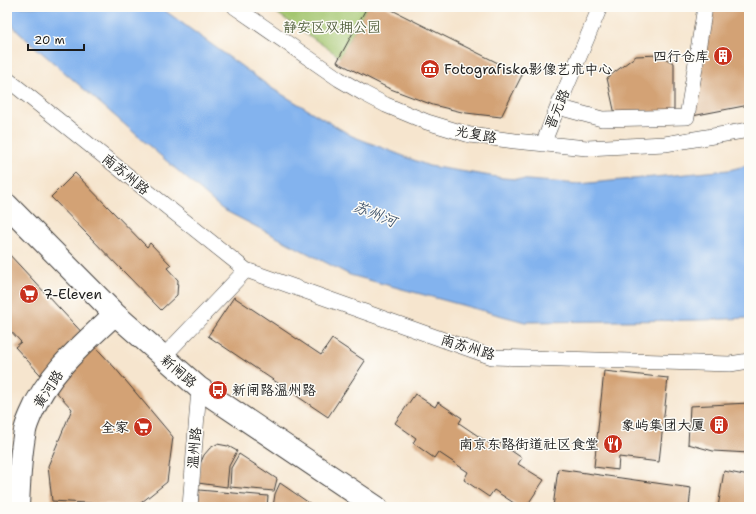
<svg xmlns="http://www.w3.org/2000/svg" width="756" height="514" font-family="'Shantell Sans','LXGW WenKai TC',sans-serif">
<style>
.green{fill:#a4c66f;stroke:#607146}
.water{fill:#83b3ee;stroke:#506885}
.building{fill:#d3a275}
.lines{fill:none;stroke-linecap:round;stroke-linejoin:round}
.street-casing{stroke:#3d3a37;stroke-width:16}
.secondary-casing{stroke:#3d3a37;stroke-width:24}
.street{stroke:#fff;stroke-width:15}
.secondary{stroke:#fff;stroke-width:22}
.labels{text-anchor:middle;dominant-baseline:central;stroke-width:3;stroke-linejoin:round;paint-order:stroke}
.park-label{font-size:14px;fill:#52603d;stroke:#fdfcf7}
.poi-label{font-size:14px;fill:#1c1c1c;stroke:#fdfcf7;text-anchor:end}
.street-label{font-size:14px;fill:#1c1c1c;stroke:#fdfcf7}
.water-label{font-size:15px;font-style:italic;fill:#455870;stroke:#fdfcf7}
</style>
<rect width="100%" height="100%" fill="#fdfcf7"/>
<filter id="ink" filterUnits="userSpaceOnUse"><feTurbulence type="fractalNoise" baseFrequency=".025" numOctaves="2"/><feDisplacementMap in="SourceGraphic" scale="8" xChannelSelector="R" yChannelSelector="G"/><feConvolveMatrix kernelMatrix="1 2 1 2 8 2 1 2 1" color-interpolation-filters="sRGB"/></filter>
<filter id="wash" filterUnits="userSpaceOnUse"><feTurbulence type="fractalNoise" baseFrequency=".012" numOctaves="4" result="noise"/><feDisplacementMap in="SourceGraphic" scale="16" xChannelSelector="R" yChannelSelector="G"/><feGaussianBlur stdDeviation="0.9" result="paint"/><feColorMatrix in="noise" values="0 0 0 0 0 0 0 0 0 0 0 0 0 0 0 0 0 1.4 0 .05"/><feComposite in="paint" operator="in"/></filter>
<g filter="url(#wash)">
<rect width="100%" height="100%" fill="#f6e5ce"/>
<path class="green" d="M268,7H367L340,57Z"/>
<path class="water" d="M7,7H160L273,89L352,136L429,166L503,178L579,184L729,170L749,165V318L703,320L525,322L350,275L222,209L18,32L7,17Z"/>
<g id="blocks">
<path class="building" d="M367,7H386L522,75L501,117L466,113L433,105L388,88L337,62Z
M705,7H749V105L687,117Z
M658,55L674,63V117L616,119L607,78L636,56Z
M75,173L147,247L150,243L171,265L167,268L178,280L177,295L161,310L51,197Z
M7,252L115,368L173,437L167,482L137,506L52,501L48,466L72,409L15,347L21,342L7,327Z
M234,297L321,355L332,339L365,361L328,417L208,336Z
M604,371L668,378L659,462L619,457L618,470L594,467Z
M415,394L435,407L438,402L462,418L459,423L496,448L500,443L522,458L518,464L544,480L526,507H520L494,490L489,497L464,480L468,472L438,452L434,458L413,443L416,438L395,423Z
M749,403V453L713,451L688,444L690,406Z
M217,444L228,446L237,451L229,466L227,487L198,483L200,464L204,455L210,448Z
M239,454L277,479L274,491L230,487L231,468Z
M558,469L691,488L689,507H553Z
M724,471L749,476V507H718Z
M280,483L315,507H273L275,494Z
M199,490L268,496L267,507H197Z"/>
</g>
</g>
<g filter="url(#ink)">
<use href="#blocks" fill-opacity="0" stroke="#3d3a37" stroke-width="1"/>
<g class="lines">
<g class="street-casing">
<path id="street" d="M235,7L339,79L363,93L386,105L427,122L470,135L515,141L587,148L665,144L749,130
M600,7L558,107L602,119L687,117L705,7
M7,79L246,270L492,357L730,364L749,361
M543,144L561,99
M163,357L246,270
M190,507L199,388"/>
</g>
<g class="secondary-casing">
<path id="secondary" d="M7,205L115,314L199,388L376,507
M18,507C19,482 20,456 25,431C26,425 29,419 31,414C48,373 83,344 115,314"/>
</g>
<use href="#street" class="street"/>
<use href="#secondary" class="secondary"/>
</g>
</g>
<defs>
<g id="building-disc" transform="scale(1)"><circle r="9.5" fill="#c8321e" stroke="#fdfcf7"/><path d="M-4-6H4V6H1V3H-1V6H-4ZM-2.5-4.3h1.7v1.8h-1.7ZM.8-4.3h1.7v1.8H.8ZM-2.5-1h1.7V.8h-1.7ZM.8-1h1.7V.8H.8Z" fill="#fff"/></g>
<g id="museum-disc" transform="scale(1)"><circle r="9.5" fill="#c8321e" stroke="#fdfcf7"/><path d="M0-6L6-3V-2H-6V-3ZM-5-1h2V3h-2ZM-1-1h2V3h-2ZM3-1h2V3H3ZM-6 4H6V6H-6Z" fill="#fff"/></g>
<g id="supermarket-disc" transform="scale(1)"><circle r="9.5" fill="#c8321e" stroke="#fdfcf7"/><path d="M-6-5.5h2.5l.6 2H6L4.5 2H-2.5L-4.4-4H-6ZM-1.5 3.2a1.3 1.3 0 1 0 .1 0ZM3 3.2a1.3 1.3 0 1 0 .1 0Z" fill="#fff"/></g>
<g id="bus-disc" transform="scale(1)"><circle r="9.5" fill="#c8321e" stroke="#fdfcf7"/><path d="M-5-6H5V4H4V6H2V4H-2V6H-4V4H-5ZM-3.5-4V0h7V-4ZM-3.5 1.2v1.5H-2V1.2ZM2 1.2v1.5H3.5V1.2Z" fill="#fff"/></g>
<g id="restaurant-disc" transform="scale(1)"><circle r="9.5" fill="#c8321e" stroke="#fdfcf7"/><path d="M-5-6h1v4h1v-4h1v4h1v-4h1v5L-1.5 .5V6h-2V.5L-5-1ZM5-6V6H3V1.5H1.5Q1.5-4 5-6Z" fill="#fff"/></g>
</defs>
<g fill-rule="evenodd">
<use href="#building-disc" x="723" y="56"/>
<use href="#museum-disc" x="430" y="69"/>
<use href="#supermarket-disc" x="29" y="294"/>
<use href="#bus-disc" x="218" y="390"/>
<use href="#building-disc" x="719" y="425"/>
<use href="#supermarket-disc" x="143" y="427"/>
<use href="#restaurant-disc" x="613" y="444"/>
</g>
<g class="labels">
<g class="park-label">
<text x="332" y="27">静安区双拥公园</text>
</g>
<g class="poi-label">
<text x="709" y="56">四行仓库</text>
<text x="444" y="69" text-anchor="start">Fotografiska影像艺术中心</text>
<text x="43" y="294" text-anchor="start">7-Eleven</text>
<text x="232" y="390" text-anchor="start">新闸路温州路</text>
<text x="705" y="425">象屿集团大厦</text>
<text x="129" y="427">全家</text>
<text x="599" y="444">南京东路街道社区食堂</text>
</g>
<g class="street-label">
<text transform="translate(557 109) rotate(-67)">晋元路</text>
<text transform="translate(476 134) rotate(11)">光复路</text>
<text transform="translate(126 174) rotate(39)">南苏州路</text>
<text transform="translate(468 347) rotate(17)">南苏州路</text>
<text transform="translate(179 371) rotate(41)">新闸路</text>
<text transform="translate(48 389) rotate(-57)">黄河路</text>
<text transform="translate(194 448) rotate(-85)">温州路</text>
</g>
<g class="water-label">
<text transform="translate(375 214) rotate(22)">苏州河</text>
</g>
</g>
<rect width="756" height="514" fill="none" stroke="#fdfcf7" stroke-width="24"/>
<path d="M28 44v6h56v-6" fill="none" stroke="#1c1c1c" stroke-width="2"/>
<text x="34" y="44" font-size="12" fill="#1c1c1c" stroke="#fdfcf7" stroke-width="3" paint-order="stroke">20 m</text>
</svg>
